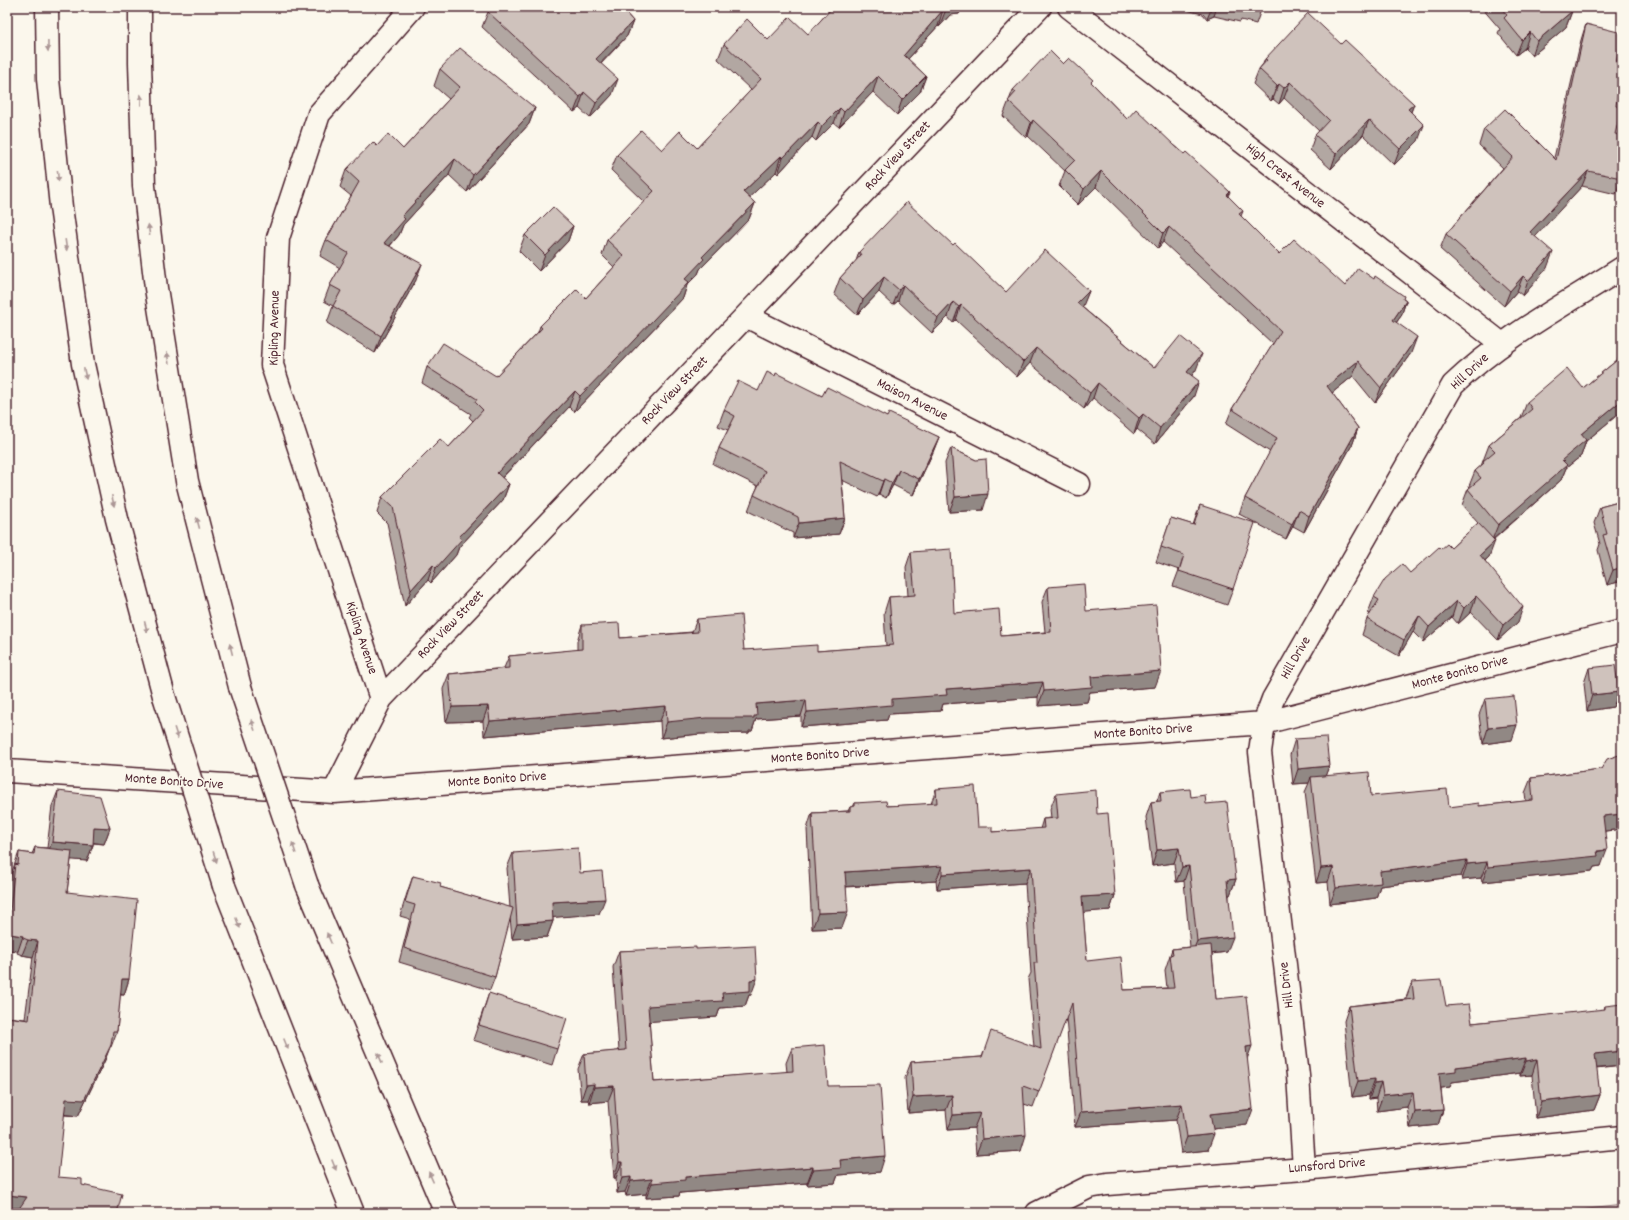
<svg xmlns="http://www.w3.org/2000/svg" width="1629" height="1220" font-family="Dekko,sans-serif">
<style>
.green{fill:#e2d7d0;stroke:#967b7e}
.lines{fill:none;stroke-linecap:round;stroke-linejoin:round}
.minor-casing{stroke:#4a1f2b;stroke-width:25}
.highway-casing{stroke:#4a1f2b;stroke-width:25}
.minor{stroke:#fbf7ec;stroke-width:22}
.highway{stroke:#fbf7ec;stroke-width:22}
.highway-bridge-casing{stroke:#4a1f2b;stroke-width:25;stroke-linecap:butt}
.highway-bridge{stroke:#fbf7ec;stroke-width:22}
.wall{fill:#b2a7a2;stroke:#4a1f2b}
.shaded-wall{fill:#918884;stroke:#4a1f2b}
.building{fill:#cfc2bc;stroke:#4a1f2b}
.oneway{fill:#ab9695}
.labels{text-anchor:middle;dominant-baseline:central;stroke-width:3.5;stroke-linejoin:round;paint-order:stroke}
.street-label{font-size:14px;fill:#4a1f2b;stroke:#fbf7ec}
</style>
<rect width="100%" height="100%" fill="#fbf7ec"/>
<filter id="ink" filterUnits="userSpaceOnUse"><feTurbulence type="fractalNoise" baseFrequency=".025" numOctaves="2"/><feDisplacementMap in="SourceGraphic" scale="8" xChannelSelector="R" yChannelSelector="G"/><feConvolveMatrix kernelMatrix="1 2 1 2 8 2 1 2 1" color-interpolation-filters="sRGB"/></filter>
<g filter="url(#ink)">
<path class="green" d="M1622,1205V1213H1554Z"/>
<g class="lines">
<g class="minor-casing">
<path id="minor" d="M1069,7L1502,344
M746,316L1079,484
M381,699L272,365L278,238L319,114L413,7
M7,771L334,792L1264,723L1622,631
M334,792L381,699L1040,7
M1304,1169L1298,1075L1260,752L1264,723L1273,699L1453,385C1502,338 1564,305 1622,268
M1037,1213L1089,1187L1107,1184L1304,1169L1622,1137"/>
</g>
<g class="highway-casing">
<path id="highway" d="M47,7L48,79L61,207L83,364L117,519L164,696
M140,7V63L144,186L156,288L187,481L240,687
M307,885L446,1213
M224,886L353,1213"/>
</g>
<use href="#minor" class="minor"/>
<use href="#highway" class="highway"/>
<g class="highway-bridge-casing">
<path id="highway-bridge" d="M240,687L307,885
M164,696L224,886"/>
</g>
<use href="#highway-bridge" class="highway-bridge"/>
</g>
<path class="wall" d="M833,7H962L959,14L950,15L939,27L938,26L908,59L926,76L920,92L897,115L873,92L839,127L834,123L816,141L812,137L778,174L776,172L749,197L755,203L749,219L700,269L698,274L687,285L683,298L574,412L569,407L502,478L509,484L503,500L459,547L456,555L431,583L428,580L405,606L387,523L377,513L382,497L449,447L473,421L469,417L471,414L422,383L427,367L496,376L538,332L540,326L586,298L614,267L602,255L607,240L644,202L611,170L617,155L662,150L697,148L751,90L718,59L724,44L768,40L808,34Z
M1173,7H1262L1256,24L1241,20L1240,22L1214,16L1207,19L1203,14Z
M1481,7H1568L1572,11L1566,27L1532,56L1525,48L1516,55L1498,33L1500,29Z
M624,11L633,21L627,36L601,64L612,95L590,118L579,108L574,112L482,27L488,12Z
M1586,24L1616,63L1615,134L1621,178L1616,194L1582,186L1535,236L1547,268L1523,296L1517,291L1504,306L1440,249L1446,234L1503,168L1479,145L1484,129L1554,158L1581,40Z
M1341,44L1414,104L1411,112L1418,141L1394,165L1363,135L1331,169L1310,150L1315,135L1319,131L1284,98L1279,104L1273,99L1271,101L1253,84L1259,69L1263,64L1265,59Z
M1063,64L1092,83L1127,119L1174,145L1230,192L1228,196L1243,211L1241,216L1279,254L1345,286L1403,299L1406,301L1401,316L1396,323L1411,353L1375,403L1353,376L1332,393L1358,428L1353,443L1304,532L1293,526L1286,539L1239,514L1245,498L1270,452L1226,424L1232,409L1273,344L1163,242L1158,248L1096,187L1078,205L1059,186L1065,171L1028,136L1026,138L1003,116L1013,90Z
M440,69L535,108L529,124L467,192L449,175L403,225L399,235L390,246L416,280L375,353L327,323L333,306L324,301L330,285L340,268L320,256L326,240L351,196L340,187L346,170L377,146L403,149L449,99L434,86Z
M573,226L568,241L539,271L519,251L525,235Z
M953,245L1006,292L1089,291L1082,307L1154,368L1196,370L1192,375L1194,396L1155,444L1137,429L1134,434L1093,398L1084,409L1030,363L1017,377L956,320L953,323L948,317L932,333L898,301L893,305L879,292L857,315L834,294L840,278L856,261L859,252Z
M1622,337V347L1619,344Z
M1622,356V411L1586,441L1581,456L1566,468L1561,480L1493,540L1489,557L1485,561L1518,622L1498,640L1471,612L1458,624L1452,617L1423,642L1413,632L1399,656L1362,635L1367,619L1370,614L1368,613L1374,597L1410,573L1441,549L1451,548L1478,523L1462,505L1468,489L1470,487L1469,486L1475,471L1481,466L1489,445L1521,418L1527,402L1583,388Z
M775,376L822,396L887,417L939,437L933,452L913,495L893,485L886,498L879,494L877,497L842,480L845,518L839,534L793,538V533L748,511L754,495L758,486L713,464L719,448L728,430L718,426L724,410L758,391Z
M951,448L976,460L983,510L949,512L945,463Z
M1622,501V581L1607,585L1598,550L1600,544L1594,523L1600,507Z
M1200,505L1233,589L1227,605L1173,586L1179,570L1156,562L1171,518L1193,525Z
M911,552L954,613L1001,636L1045,632L1042,602L1048,587L1086,611L1155,687L1090,692L1087,702L1038,706V697L943,704L941,711L889,714L887,720L801,727V716L756,719L752,731H749V733L700,734L661,738L660,721L484,736L483,721L446,722L443,689L449,674L504,668L509,656L577,650V641L582,625L620,638L692,632L697,619L744,650L817,651L886,646L884,613L889,597L908,596L906,567Z
M1589,668L1619,692L1613,707L1587,711L1584,683Z
M1485,699L1512,740L1483,744L1479,715Z
M1295,739L1329,766L1325,776L1371,796L1449,807L1479,806L1526,801L1525,793L1531,778L1601,769L1622,754V829L1605,831L1601,866L1594,867L1592,871L1482,882L1481,878L1462,880L1461,876L1380,886L1376,898L1330,904L1328,882L1316,883L1305,792L1309,783L1293,784L1290,755Z
M936,789L978,827L992,832L1040,829L1043,819L1051,818L1050,809L1056,794L1097,814L1115,895L1110,910L1083,912L1087,961L1124,990L1167,988L1165,970L1172,949L1190,947L1184,881L1176,882L1174,863L1152,866L1146,817L1151,802L1157,801L1160,792L1191,797L1206,804L1236,879L1230,895H1229L1227,952L1212,954L1216,999L1247,1059V1125L1213,1129L1208,1150L1181,1153L1176,1120L1075,1127L1066,1018L1033,1107L1024,1104L1021,1151L976,1154L974,1128L948,1130L946,1110L908,1113L905,1078L911,1062L981,1057L1034,1047L1028,979L1031,973L1025,883L937,889L936,881L846,887L842,928L812,929L807,829L812,813L848,811L850,807H853L855,803L887,806L931,804Z
M58,791L110,828L104,844L93,843V845L87,861L71,859L67,892L129,979L124,995H120L117,1031L111,1047L110,1046L105,1060L78,1116L64,1115L17,1212L7,1211V1017L25,1019L33,957L22,955L17,953L18,951L7,950V902L9,880L19,852L32,854L35,847L47,848L52,806Z
M513,853L580,873L599,914L553,917V921L547,937L512,939L510,917L495,977L490,990L399,962L410,919L400,916L408,890L413,876L440,887L510,908L507,868Z
M696,949L751,995H749L745,1006L720,1008L717,1017L649,1021L654,1082L787,1072L786,1063L792,1048L828,1086L880,1172L838,1175L835,1183L807,1185V1183L680,1193L679,1196L646,1198V1194L626,1196L625,1192L617,1193L616,1178H614L608,1101L589,1103L588,1100H581L578,1069L584,1054L619,1051L613,967L619,951Z
M1412,982L1446,1006L1472,1023L1604,1010L1605,1006L1622,1066L1596,1069L1600,1095L1594,1110L1536,1118L1532,1075L1520,1076V1073L1452,1082L1450,1087L1441,1088L1443,1110L1438,1125L1410,1128L1407,1107L1377,1111L1376,1098L1369,1099V1095L1352,1097L1344,1021L1349,1006L1406,999V998Z
M489,993L557,1049L552,1065L473,1040Z"/>
<path class="shaded-wall" d="M949,7H962L959,14L950,15L939,27L945,12Z
M1212,7H1217L1214,16L1207,19Z
M943,10L938,26L898,70L904,55Z
M1572,11L1566,27L1532,56L1537,41Z
M633,21L627,36L590,74L596,59Z
M1530,32L1525,48L1516,55L1522,40Z
M878,76L873,92L839,127L844,112Z
M926,76L920,92L897,115L902,100Z
M618,79L612,95L590,118L596,103Z
M1290,82L1284,98L1279,104L1284,88Z
M1279,84L1273,99L1271,101L1277,86Z
M584,92L579,108L574,112L580,97Z
M1414,104L1408,119V109Z
M535,108L529,124L467,192L473,175Z
M840,108L834,123L816,141L822,126Z
M1033,120L1028,136L1026,138L1031,123Z
M1369,120L1363,135L1331,169L1336,154Z
M818,122L812,137L778,174L783,158Z
M1424,125L1418,141L1394,165L1400,149Z
M781,156L776,172L738,208L743,192Z
M455,159L449,175L403,225L399,235L378,259L384,243L402,216Z
M1101,171L1096,187L1078,205L1084,189Z
M1588,171L1582,186L1525,248L1530,232Z
M755,203L749,219L700,269L698,274L687,285L683,298L574,412L580,396L685,279L702,257Z
M573,226L568,241L539,271L545,255Z
M1169,227L1163,242L1158,248L1163,233Z
M1553,252L1547,268L1523,296L1528,281Z
M422,264L416,280L375,353L381,336Z
M1523,276L1517,291L1504,306L1510,291Z
M884,277L879,292L857,315L863,300Z
M903,285L898,301L893,305L899,290Z
M1089,291L1083,306L1072,318L1077,303Z
M1406,301L1401,316L1387,335L1393,320Z
M953,302L948,317L932,333L938,318Z
M961,305L956,320L953,323L959,307Z
M1417,337L1411,353L1375,403L1381,388Z
M1036,348L1030,363L1017,377L1023,362Z
M1202,354L1196,370L1182,388L1187,372Z
M1358,361L1353,376L1321,402L1327,386Z
M1199,381L1194,396L1155,444L1160,428Z
M1098,383L1093,398L1084,409L1090,393Z
M575,391L569,407L492,488L497,473Z
M1622,400V411L1586,441L1581,456L1566,468L1561,480L1492,540L1498,525L1562,460L1581,434Z
M1143,414L1137,429L1134,434L1139,418Z
M1358,428L1353,443L1304,532L1309,516Z
M939,437L933,452L913,495L919,479Z
M899,470L893,485L886,498L892,483Z
M884,479L879,494L877,497L883,481Z
M509,484L503,500L459,547L456,555L431,583L436,568L459,537Z
M988,494L983,510L949,512L955,497Z
M1299,510L1293,526L1286,539L1292,524Z
M845,518L839,534L793,538L799,523Z
M1495,541L1489,557L1474,570L1480,555Z
M433,565L428,580L405,606L411,590Z
M1622,567V581L1607,585L1613,570Z
M1476,596L1471,612L1458,624L1464,608Z
M1457,601L1452,617L1423,642L1429,627Z
M1523,607L1518,622L1498,640L1503,625Z
M1419,616L1413,632L1399,656L1404,640Z
M1161,671L1155,687L1090,692L1087,702L1038,706L1044,691L1091,677Z
M1043,682L1038,697L943,704L941,711L889,714L887,720L801,727L807,712L892,699L946,689Z
M1619,692L1613,707L1587,711L1592,695Z
M806,700L801,716L756,719L752,731H749V733L700,734L661,738L667,722L756,704Z
M488,706L483,721L446,722L452,707Z
M666,706L660,721L484,736L490,721Z
M1517,725L1512,740L1483,744L1488,728Z
M1329,766L1323,782L1311,777L1309,783L1293,784L1298,769Z
M1622,814V829L1597,832L1603,816Z
M94,827L110,828L104,844L89,842Z
M52,842L93,845L87,861L46,858Z
M1179,848L1174,863L1152,866L1157,850Z
M1607,850L1601,866L1594,867L1592,871L1482,882L1488,867Z
M1467,860L1461,876L1380,886L1376,898L1330,904L1336,888L1380,871Z
M1487,862L1481,878L1462,880L1467,864Z
M942,866L936,881L839,887L845,872Z
M1189,866L1184,881L1176,882L1182,867Z
M1333,867L1328,882L1316,883L1321,868Z
M1031,868L1025,883L937,889L942,874Z
M1236,879L1230,895L1221,896L1227,880Z
M1115,895L1110,910L1076,913L1082,897Z
M605,899L599,914L546,918L552,902Z
M848,912L842,928L812,929L818,913Z
M553,921L547,937L512,939L517,924Z
M8,930H11L7,942V934Z
M10,934L23,936L18,951L7,950V944Z
M1233,937L1227,952L1191,956L1197,941Z
M28,940L38,941L33,957L22,955Z
M122,979H129L124,995L116,994Z
M757,979L751,995H749L745,1006L720,1008L717,1017L643,1022L648,1006L722,993L750,980Z
M7,1045L12,1046L7,1061Z
M111,1045L105,1060L78,1116L60,1114L66,1099Z
M1252,1046L1246,1062V1047Z
M1622,1051V1066L1589,1069L1595,1054Z
M1526,1058L1520,1073L1452,1082L1450,1087L1434,1089L1439,1073L1456,1067Z
M1537,1059L1532,1075L1520,1076L1526,1061Z
M1375,1079L1369,1095L1352,1097L1358,1081Z
M1381,1082L1376,1098L1369,1099L1375,1083Z
M594,1084L588,1100H581L586,1085Z
M614,1086L608,1101L589,1103L594,1087Z
M1413,1092L1407,1107L1377,1111L1383,1095Z
M952,1095L946,1110L908,1113L913,1097Z
M1600,1095L1594,1110L1536,1118L1541,1102Z
M1182,1104L1176,1120L1075,1127L1081,1112Z
M1253,1109L1247,1125L1205,1130L1210,1114Z
M1443,1110L1438,1125L1410,1128L1415,1112Z
M980,1113L974,1128L948,1130L953,1115Z
M1214,1134L1208,1150L1181,1153L1187,1137Z
M1026,1135L1021,1151L976,1154L982,1139Z
M885,1156L880,1172L838,1175L835,1183L807,1185L813,1170L840,1160Z
M619,1162H622L616,1178H614Z
M813,1167L807,1183L680,1193L679,1196L646,1198L652,1183L685,1177Z
M631,1177L625,1192L617,1193L622,1178Z
M652,1179L646,1194L626,1196L631,1181Z
M7,1195L27,1197L21,1212L7,1211Z"/>
<path class="building" d="M492,7H626L623,10L633,21L596,59L618,79L596,103L584,92L580,97L488,12Z
M833,7H949L945,12L943,10L904,55L926,76L902,100L878,76L844,112L840,108L822,126L818,122L783,158L781,156L743,192L755,203L702,257L704,259L685,279L689,282L617,358L580,396L575,391L497,473L509,484L459,537L462,539L436,568L433,565L411,590L393,507L382,497L440,439L449,447L483,410L475,402L477,399L427,367L443,343L496,376L542,328L540,326L577,289L586,298L624,256L607,240L654,191L617,155L641,130L662,150L680,131L697,148L761,79L724,44L747,19L768,40L790,17L808,34Z
M1500,7H1568L1572,11L1537,41L1530,32L1522,40L1504,18L1507,15Z
M1308,13L1341,44L1345,40L1414,104L1408,109L1424,125L1400,149L1369,120L1336,154L1315,135L1329,120L1290,82L1284,88L1279,84L1277,86L1259,69L1267,60L1265,59Z
M1586,24L1622,33V36L1616,63L1622,64L1616,106L1622,107L1615,134L1622,135V174L1621,178L1588,171L1530,232L1553,252L1528,281L1523,276L1510,291L1446,234L1513,157L1484,129L1505,109L1556,160Z
M460,48L535,108L473,175L455,159L402,216L405,219L384,243L422,264L381,336L333,306L341,291L330,285L348,253L326,240L359,182L346,170L373,142L377,146L388,134L403,149L460,87L440,69Z
M1050,51L1063,64L1069,58L1093,80L1091,82L1127,119L1136,109L1174,145L1184,154L1186,152L1230,192L1227,195L1243,211L1239,214L1279,254L1294,239L1345,286L1358,268L1374,279L1375,276L1404,296L1403,299L1406,301L1393,320L1417,337L1381,388L1358,361L1327,386L1358,428L1309,516L1299,510L1292,524L1245,498L1277,438L1232,409L1281,331L1169,227L1163,233L1101,171L1084,189L1065,170L1075,160L1033,120L1031,123L1008,101L1016,92L1013,90Z
M907,202L953,245L955,243L1006,292L1045,250L1089,291L1077,303L1154,368L1180,336L1202,354L1187,372L1199,381L1160,428L1143,414L1139,418L1098,383L1090,393L1036,348L1023,362L961,305L959,307L953,302L938,318L903,285L899,290L884,277L863,300L840,278L861,255L859,252Z
M553,207L573,226L545,255L525,235Z
M1622,356V400L1581,434L1586,440L1562,460L1567,465L1498,525L1468,489L1481,478L1475,471L1484,463L1483,461L1495,451L1489,445L1532,409L1527,402L1567,368L1583,388Z
M767,372L775,376L776,373L822,396L827,387L887,417L889,413L939,437L919,479L899,470L892,483L884,479L883,481L840,461L845,518L799,523L798,517L754,495L765,471L719,448L735,416L724,410L738,381L758,391Z
M951,448L976,460L986,459L988,494L955,497Z
M1622,501V567L1613,570L1603,535L1607,534L1600,507Z
M1200,505L1255,523L1233,589L1179,571L1184,555L1161,547L1171,518L1194,525Z
M1478,523L1495,541L1480,555L1523,607L1503,625L1476,596L1464,608L1457,601L1429,627L1419,616L1404,640L1367,619L1379,600L1374,597L1385,579L1402,564L1410,573L1439,547L1441,549L1447,544L1451,548Z
M951,549L954,613L999,609L1001,636L1051,632L1048,587L1084,584L1086,611L1156,605L1161,671L1091,677L1092,687L1044,691L1043,682L946,689L947,695L892,699V705L807,712L806,700L756,704L757,716H754V718H706L667,722L666,706L490,721L488,706L452,707L449,674L509,668V656L582,649V625L619,623L620,638L698,632L697,619L741,615L744,650L817,645V651L893,645L889,597L915,595L911,552Z
M1615,665L1619,692L1592,695L1589,668Z
M1514,696L1517,725L1488,728L1485,699Z
M1326,737L1329,766L1298,769L1295,739Z
M1622,754V814L1603,816L1607,850L1597,851L1598,856L1488,867L1487,862L1467,864V860L1380,871L1381,883L1336,888L1333,867L1321,868L1311,777L1369,772L1371,796L1447,789L1449,807L1479,803V806L1533,800L1531,778L1601,769L1607,759Z
M975,786L978,827H992V832L1044,828L1043,819L1058,818L1056,794L1096,790L1097,814L1108,813L1115,895L1082,897L1087,961L1121,957L1124,990L1174,988L1170,955L1173,954L1172,949L1211,945L1216,999L1246,996L1252,1046L1246,1047L1253,1109L1210,1114L1214,1134L1187,1137L1182,1104L1081,1112L1072,1003L1039,1092L1023,1086L1026,1135L982,1139L980,1113L953,1115L952,1095L913,1097L911,1062L982,1057L991,1031L1041,1049L1034,963H1037L1031,868L942,874V866L845,872L848,912L818,913L812,813L850,811V807L855,806V803L886,801L887,806L937,803L936,789Z
M1190,789L1191,797L1205,795L1206,804L1227,802L1236,879L1227,880L1233,937L1197,941L1189,866L1182,867L1179,848L1157,850L1151,802L1161,801L1160,792Z
M58,791L100,796L110,828L94,827L93,845L52,842Z
M35,847L72,851L67,892L137,900L129,979H122L117,1031H113L111,1045L84,1100L66,1099L58,1177L82,1179V1185L122,1194L117,1213H16L27,1197L7,1195V1168L8,1161H7V1101L12,1046L7,1045V1017L29,1020L38,941L28,940L23,938V936L10,934L11,930H8L15,864L18,865L19,852L34,854Z
M578,848L580,873L602,871L605,899L552,902L553,921L517,924L513,853Z
M413,876L441,883L440,887L513,908L495,977L404,948L415,905L405,902Z
M755,946L757,979L750,980V991L722,993L723,1001L648,1006L654,1082L793,1071L792,1048L825,1045L828,1086L880,1085L885,1156L840,1160L841,1168L813,1170V1167L685,1177V1180L652,1183V1179L631,1181V1177L622,1178V1162H619L614,1086L594,1087V1084L586,1085L584,1054L626,1050L619,951L696,947V949Z
M1441,980L1446,1006L1469,1004L1472,1023L1605,1009V1006L1622,1004V1051L1595,1054L1600,1095L1541,1102L1537,1059L1526,1061V1058L1456,1067V1071L1439,1073L1443,1110L1415,1112L1413,1092L1383,1095L1381,1082L1375,1083V1079L1358,1081L1349,1006L1414,999L1412,982Z
M489,993L567,1018L557,1049L479,1025Z"/>
<defs><path id="oneway-solid" d="M-6-.8H1V-3.2L6.5 0L1 3.2V.8H-6Z"/></defs>
<g class="oneway">
<use href="#oneway-solid" transform="translate(48 46) rotate(89)"/>
<use href="#oneway-solid" transform="translate(141 100) rotate(-92)"/>
<use href="#oneway-solid" transform="translate(58 176) rotate(84)"/>
<use href="#oneway-solid" transform="translate(149 230) rotate(-97)"/>
<use href="#oneway-solid" transform="translate(66 245) rotate(82)"/>
<use href="#oneway-solid" transform="translate(168 358) rotate(-99)"/>
<use href="#oneway-solid" transform="translate(85 374) rotate(78)"/>
<use href="#oneway-solid" transform="translate(113 501) rotate(78)"/>
<use href="#oneway-solid" transform="translate(198 523) rotate(-105)"/>
<use href="#oneway-solid" transform="translate(146 627) rotate(75)"/>
<use href="#oneway-solid" transform="translate(231 649) rotate(-104)"/>
<use href="#oneway-solid" transform="translate(253 725) rotate(-109)"/>
<use href="#oneway-solid" transform="translate(176 733) rotate(72)"/>
<use href="#oneway-solid" transform="translate(294 848) rotate(-109)"/>
<use href="#oneway-solid" transform="translate(215 857) rotate(72)"/>
<use href="#oneway-solid" transform="translate(238 923) rotate(68)"/>
<use href="#oneway-solid" transform="translate(329 938) rotate(-113)"/>
<use href="#oneway-solid" transform="translate(286 1044) rotate(68)"/>
<use href="#oneway-solid" transform="translate(380 1058) rotate(-113)"/>
<use href="#oneway-solid" transform="translate(334 1165) rotate(68)"/>
<use href="#oneway-solid" transform="translate(431 1177) rotate(-114)"/>
</g>
</g>
<g class="labels">
<g class="street-label">
<text transform="translate(898 156) rotate(-47)">Rock View Street</text>
<text transform="translate(1285 176) rotate(38)">High Crest Avenue</text>
<text transform="translate(275 328) rotate(-89)">Kipling Avenue</text>
<text transform="translate(1470 372) rotate(-43)">Hill Drive</text>
<text transform="translate(675 391) rotate(-46)">Rock View Street</text>
<text transform="translate(912 400) rotate(27)">Maison Avenue</text>
<text transform="translate(451 625) rotate(-46)">Rock View Street</text>
<text transform="translate(361 638) rotate(72)">Kipling Avenue</text>
<text transform="translate(1296 658) rotate(-60)">Hill Drive</text>
<text transform="translate(1460 673) rotate(-15)">Monte Bonito Drive</text>
<text transform="translate(1143 732) rotate(-4)">Monte Bonito Drive</text>
<text transform="translate(820 756) rotate(-4)">Monte Bonito Drive</text>
<text transform="translate(497 780) rotate(-4)">Monte Bonito Drive</text>
<text transform="translate(174 782) rotate(4)">Monte Bonito Drive</text>
<text transform="translate(1287 985) rotate(-97)">Hill Drive</text>
<text transform="translate(1327 1166) rotate(-5)">Lunsford Drive</text>
</g>
</g>
<rect width="1629" height="1220" fill="none" stroke="#fbf7ec" stroke-width="24"/>
<rect x="12" y="12" width="1605" height="1196" fill="none" stroke="#4a1f2b" stroke-width="1.5" filter="url(#ink)"/>
</svg>
